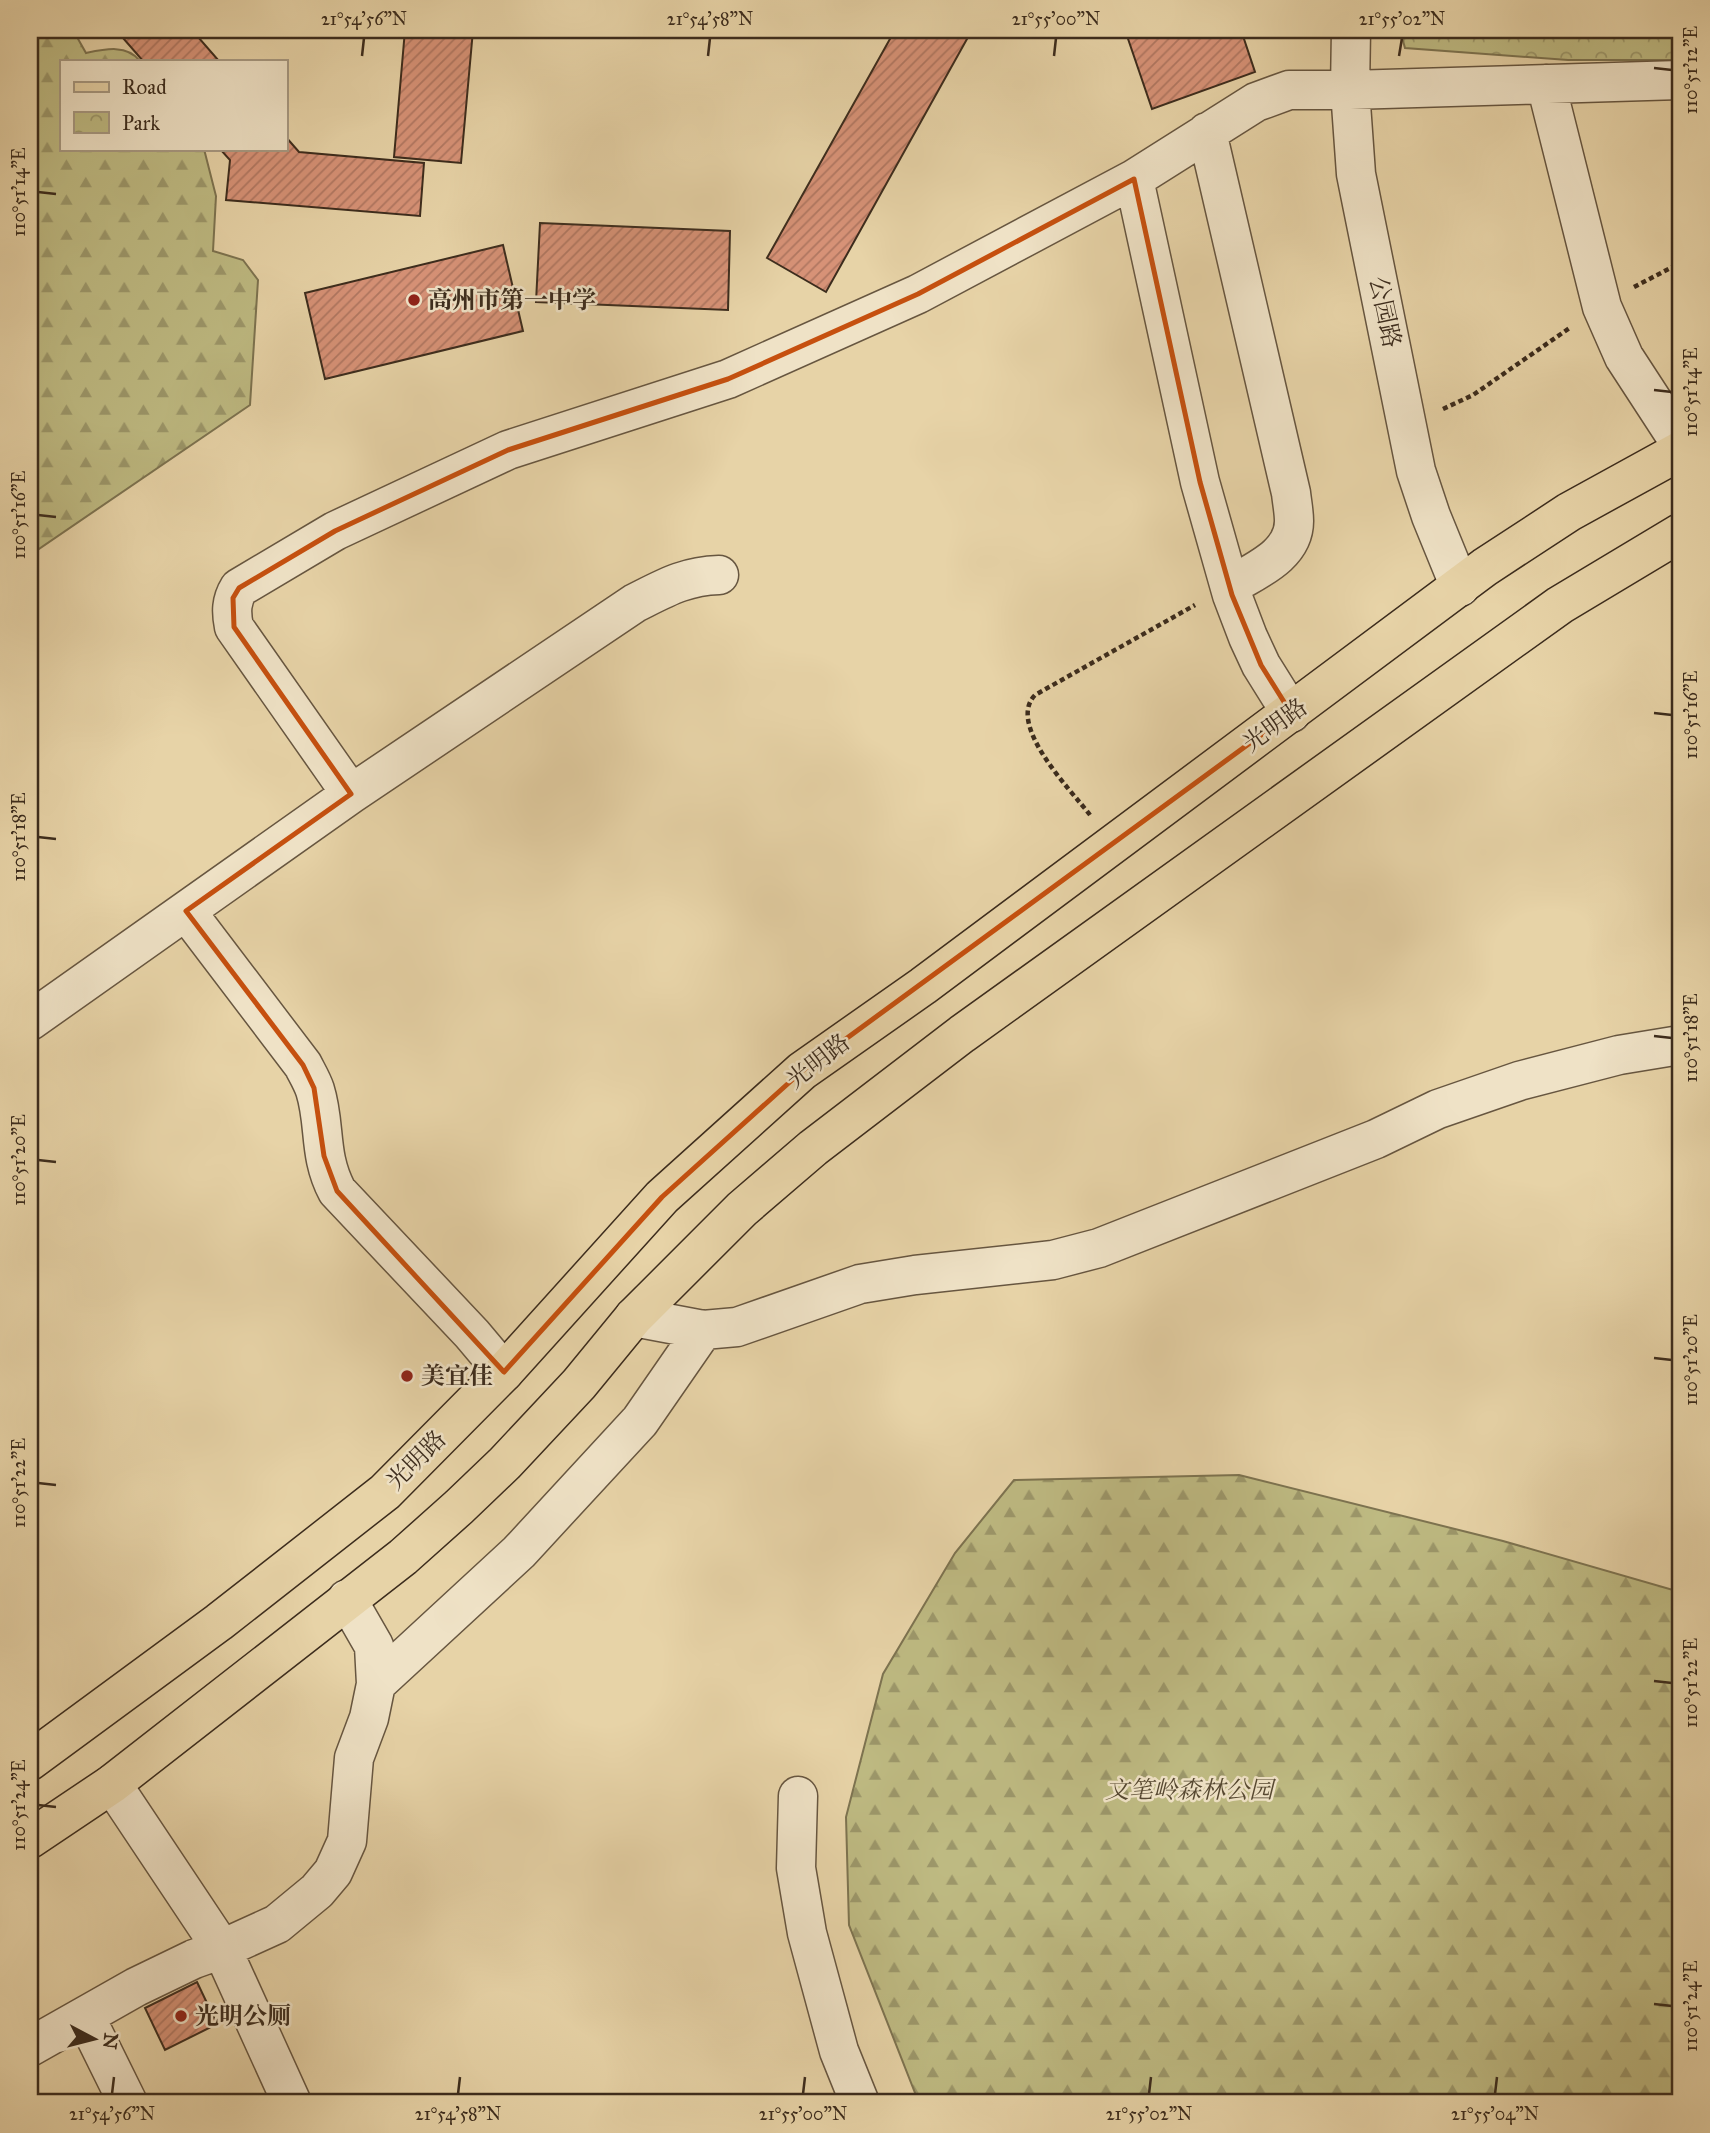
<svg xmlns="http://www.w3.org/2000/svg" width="1710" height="2133" font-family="'IM FELL Great Primer','Noto Serif SC',serif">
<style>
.forest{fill:url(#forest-firs);stroke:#7d7350;stroke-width:2}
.park{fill:url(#park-crowns);stroke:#7d7350;stroke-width:2}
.building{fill:url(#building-hatch);stroke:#3c2c1d;stroke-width:2}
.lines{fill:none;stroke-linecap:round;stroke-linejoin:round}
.minor-casing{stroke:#675640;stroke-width:41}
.major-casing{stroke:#3c2c1d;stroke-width:41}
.path{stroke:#3c2c1d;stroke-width:4.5;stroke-dasharray:5 3.5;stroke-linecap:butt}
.minor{stroke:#efe2c6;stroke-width:38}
.major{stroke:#e7d3a7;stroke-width:38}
.marked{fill:none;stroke:#c6500f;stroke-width:5;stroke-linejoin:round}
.ticks{fill:none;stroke:#3c2c1d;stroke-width:2.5}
.poi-dot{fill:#8f2418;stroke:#efe2c6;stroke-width:2.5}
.labels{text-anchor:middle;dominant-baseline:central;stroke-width:5;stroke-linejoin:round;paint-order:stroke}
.poi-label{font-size:24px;font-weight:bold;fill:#3c2c1d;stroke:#efe2c6;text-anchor:start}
.street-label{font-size:24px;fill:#3c2c1d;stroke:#efe2c6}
.park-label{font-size:24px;font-style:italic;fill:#564831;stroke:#efe2c6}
.neatline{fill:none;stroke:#3c2c1d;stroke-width:2.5}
.ticks-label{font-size:18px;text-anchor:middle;fill:#3c2c1d}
</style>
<defs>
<pattern id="forest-firs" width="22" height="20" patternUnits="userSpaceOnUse" patternTransform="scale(1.75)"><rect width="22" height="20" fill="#beba82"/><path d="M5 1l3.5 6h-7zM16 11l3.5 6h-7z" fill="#9c976a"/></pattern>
<pattern id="park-crowns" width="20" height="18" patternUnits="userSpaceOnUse" patternTransform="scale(1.75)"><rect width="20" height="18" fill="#beba82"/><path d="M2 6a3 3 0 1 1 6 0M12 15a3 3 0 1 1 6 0" fill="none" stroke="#9c976a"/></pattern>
<pattern id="building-hatch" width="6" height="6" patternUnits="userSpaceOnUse" patternTransform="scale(1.75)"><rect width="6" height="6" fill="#d79277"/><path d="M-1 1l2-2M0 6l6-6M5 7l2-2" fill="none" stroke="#b07761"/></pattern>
</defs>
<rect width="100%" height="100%" fill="#e7d3a7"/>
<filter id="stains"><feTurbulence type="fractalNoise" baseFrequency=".00286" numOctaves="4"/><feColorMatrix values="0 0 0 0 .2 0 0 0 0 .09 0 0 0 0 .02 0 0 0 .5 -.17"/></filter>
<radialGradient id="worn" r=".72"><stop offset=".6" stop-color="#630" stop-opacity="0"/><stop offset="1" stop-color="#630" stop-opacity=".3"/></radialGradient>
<path class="forest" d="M30,30H73L86,53C105,49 127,44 140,61H61V149H204L216,196L213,251L243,260L258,280L250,405L30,555Z
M1239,1475L1503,1541L1680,1592V2103H919L849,1925L846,1817L883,1674L955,1553L1014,1480Z"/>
<path class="park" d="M1400,30H1680V60H1568L1405,48Z"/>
<path class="building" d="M116,30H192L219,61H143Z
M405,30H473L461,163L394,157Z
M895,30H972L826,292L767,258Z
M1125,30H1241L1255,72L1152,109Z
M285,136L299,152L424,163L420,216L226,200L230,160L220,149H285Z
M540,223L730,231L728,310L536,302Z
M503,245L523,331L325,379L305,293Z
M197,1982L217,2024L165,2050L145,2008Z"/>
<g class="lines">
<g class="minor-casing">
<path id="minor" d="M1351,30L1350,90L1356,174L1416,471L1431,516L1460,587
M1546,84L1602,307L1624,357L1680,443
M1207,132L1291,493C1292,502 1294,512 1294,521C1294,556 1254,571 1230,586
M1134,179L1200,482L1232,595L1248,637L1261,665L1291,713
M351,794L234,627C231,612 231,601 239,588L335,531L508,450L728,379L918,294L1134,179L1256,102L1289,90H1350L1680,80
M186,911L303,1065C307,1073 312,1081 315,1090C326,1125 318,1155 337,1191L472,1334L504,1372
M30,1021L351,794L635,603C665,588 685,576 719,575
M634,1317L703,1330L737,1327L860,1284L915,1275L1053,1260L1099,1248L1376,1139L1438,1109L1519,1081L1619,1055L1680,1045
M376,1684L519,1552L640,1421L703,1330
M112,1784L222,1949L292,2103
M798,1796L796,1868L807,1933L839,2051L860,2103
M85,2016L128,2103
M30,2047L136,1987L194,1959L222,1949L277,1924L317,1891L333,1872L347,1841L354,1758L369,1718L376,1684L374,1646L347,1599"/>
</g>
<g class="major-casing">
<path id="major" d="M30,1761L219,1622L385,1492L504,1372L662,1197L802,1071L923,986L1485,567L1569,512L1680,451
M30,1839L112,1784L403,1557L459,1507L505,1463L579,1384L634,1317L742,1209L813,1148L962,1034L1560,605L1680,533"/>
</g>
<path class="path" d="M1634,287L1680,263
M1443,409L1473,395L1571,327
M1090,815C1071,790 1006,725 1035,695L1195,605"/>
<use href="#minor" class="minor"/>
<use href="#major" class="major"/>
</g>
<path class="marked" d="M1134,179L1200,482L1232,595L1261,665L1291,713L802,1071L662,1197L504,1372L337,1191L324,1156L314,1088L303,1065L186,911L351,794L234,627L233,598L239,588L335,531L508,450L728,379L918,294Z"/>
<path class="ticks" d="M362,56L364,38M708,56L710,38M1054,56L1056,38M1399,56L1402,38M1654,68L1672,70M38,192L56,194M1654,390L1672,392M38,515L56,517M1654,713L1672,715M38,837L56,839M1654,1036L1672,1038M38,1160L56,1162M1654,1358L1672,1360M38,1483L56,1485M1654,1681L1672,1683M38,1805L56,1807M1654,2004L1672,2006M112,2094L114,2077M458,2094L460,2077M803,2094L805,2077M1149,2094L1151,2077M1495,2094L1497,2077"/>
<g class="poi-dot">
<circle cx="414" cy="300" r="7"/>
<circle cx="407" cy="1376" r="7"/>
<circle cx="181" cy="2016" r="7"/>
</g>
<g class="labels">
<g class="poi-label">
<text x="428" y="300">高州市第一中学</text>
<text x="421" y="1376">美宜佳</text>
<text x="195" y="2016">光明公厕</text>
</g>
<g class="street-label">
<text transform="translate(1385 312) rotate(78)">公园路</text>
<text transform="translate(1275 725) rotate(-36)">光明路</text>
<text transform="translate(818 1061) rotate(-38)">光明路</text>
<text transform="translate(416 1460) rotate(-45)">光明路</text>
</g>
<g class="park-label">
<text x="1189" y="1790">文笔岭森林公园</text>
</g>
</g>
<rect width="1710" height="2133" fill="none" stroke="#e7d3a7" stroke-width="77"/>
<rect x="60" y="60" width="228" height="91" fill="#efe2c6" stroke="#a79982" stroke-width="2"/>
<rect x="74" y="82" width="35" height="10" fill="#e7d3a7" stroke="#a79982" stroke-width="2"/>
<text x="122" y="94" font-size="21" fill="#3c2c1d">Road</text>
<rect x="74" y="112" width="35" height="21" fill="url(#park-crowns)" stroke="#a79982" stroke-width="2"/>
<text x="122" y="130" font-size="21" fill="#3c2c1d">Park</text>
<g transform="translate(94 2039) rotate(97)" stroke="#efe2c6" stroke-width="5" paint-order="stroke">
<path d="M0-5L12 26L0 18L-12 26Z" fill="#3c2c1d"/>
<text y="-10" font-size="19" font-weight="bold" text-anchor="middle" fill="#3c2c1d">N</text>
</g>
<rect x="38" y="38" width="1634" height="2056" class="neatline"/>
<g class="ticks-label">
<text x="364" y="25">21°54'56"N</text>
<text x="710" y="25">21°54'58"N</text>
<text x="1056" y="25">21°55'00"N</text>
<text x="1402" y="25">21°55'02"N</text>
<text transform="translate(1691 70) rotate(-90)" y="6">110°51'12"E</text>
<text transform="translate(19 192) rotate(-90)" y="6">110°51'14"E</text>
<text transform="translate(1691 392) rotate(-90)" y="6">110°51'14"E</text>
<text transform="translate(19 515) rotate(-90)" y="6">110°51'16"E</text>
<text transform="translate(1691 715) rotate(-90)" y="6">110°51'16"E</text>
<text transform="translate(19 837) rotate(-90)" y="6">110°51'18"E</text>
<text transform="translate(1691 1038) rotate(-90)" y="6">110°51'18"E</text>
<text transform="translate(19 1160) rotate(-90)" y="6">110°51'20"E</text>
<text transform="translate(1691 1360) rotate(-90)" y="6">110°51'20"E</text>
<text transform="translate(19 1483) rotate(-90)" y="6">110°51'22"E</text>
<text transform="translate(1691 1683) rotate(-90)" y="6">110°51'22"E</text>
<text transform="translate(19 1805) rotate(-90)" y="6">110°51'24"E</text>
<text transform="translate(1691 2006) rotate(-90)" y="6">110°51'24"E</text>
<text x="112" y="2120">21°54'56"N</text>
<text x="458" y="2120">21°54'58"N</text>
<text x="803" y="2120">21°55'00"N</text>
<text x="1149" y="2120">21°55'02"N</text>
<text x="1495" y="2120">21°55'04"N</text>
</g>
<rect width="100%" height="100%" filter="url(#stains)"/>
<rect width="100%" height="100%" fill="url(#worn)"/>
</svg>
